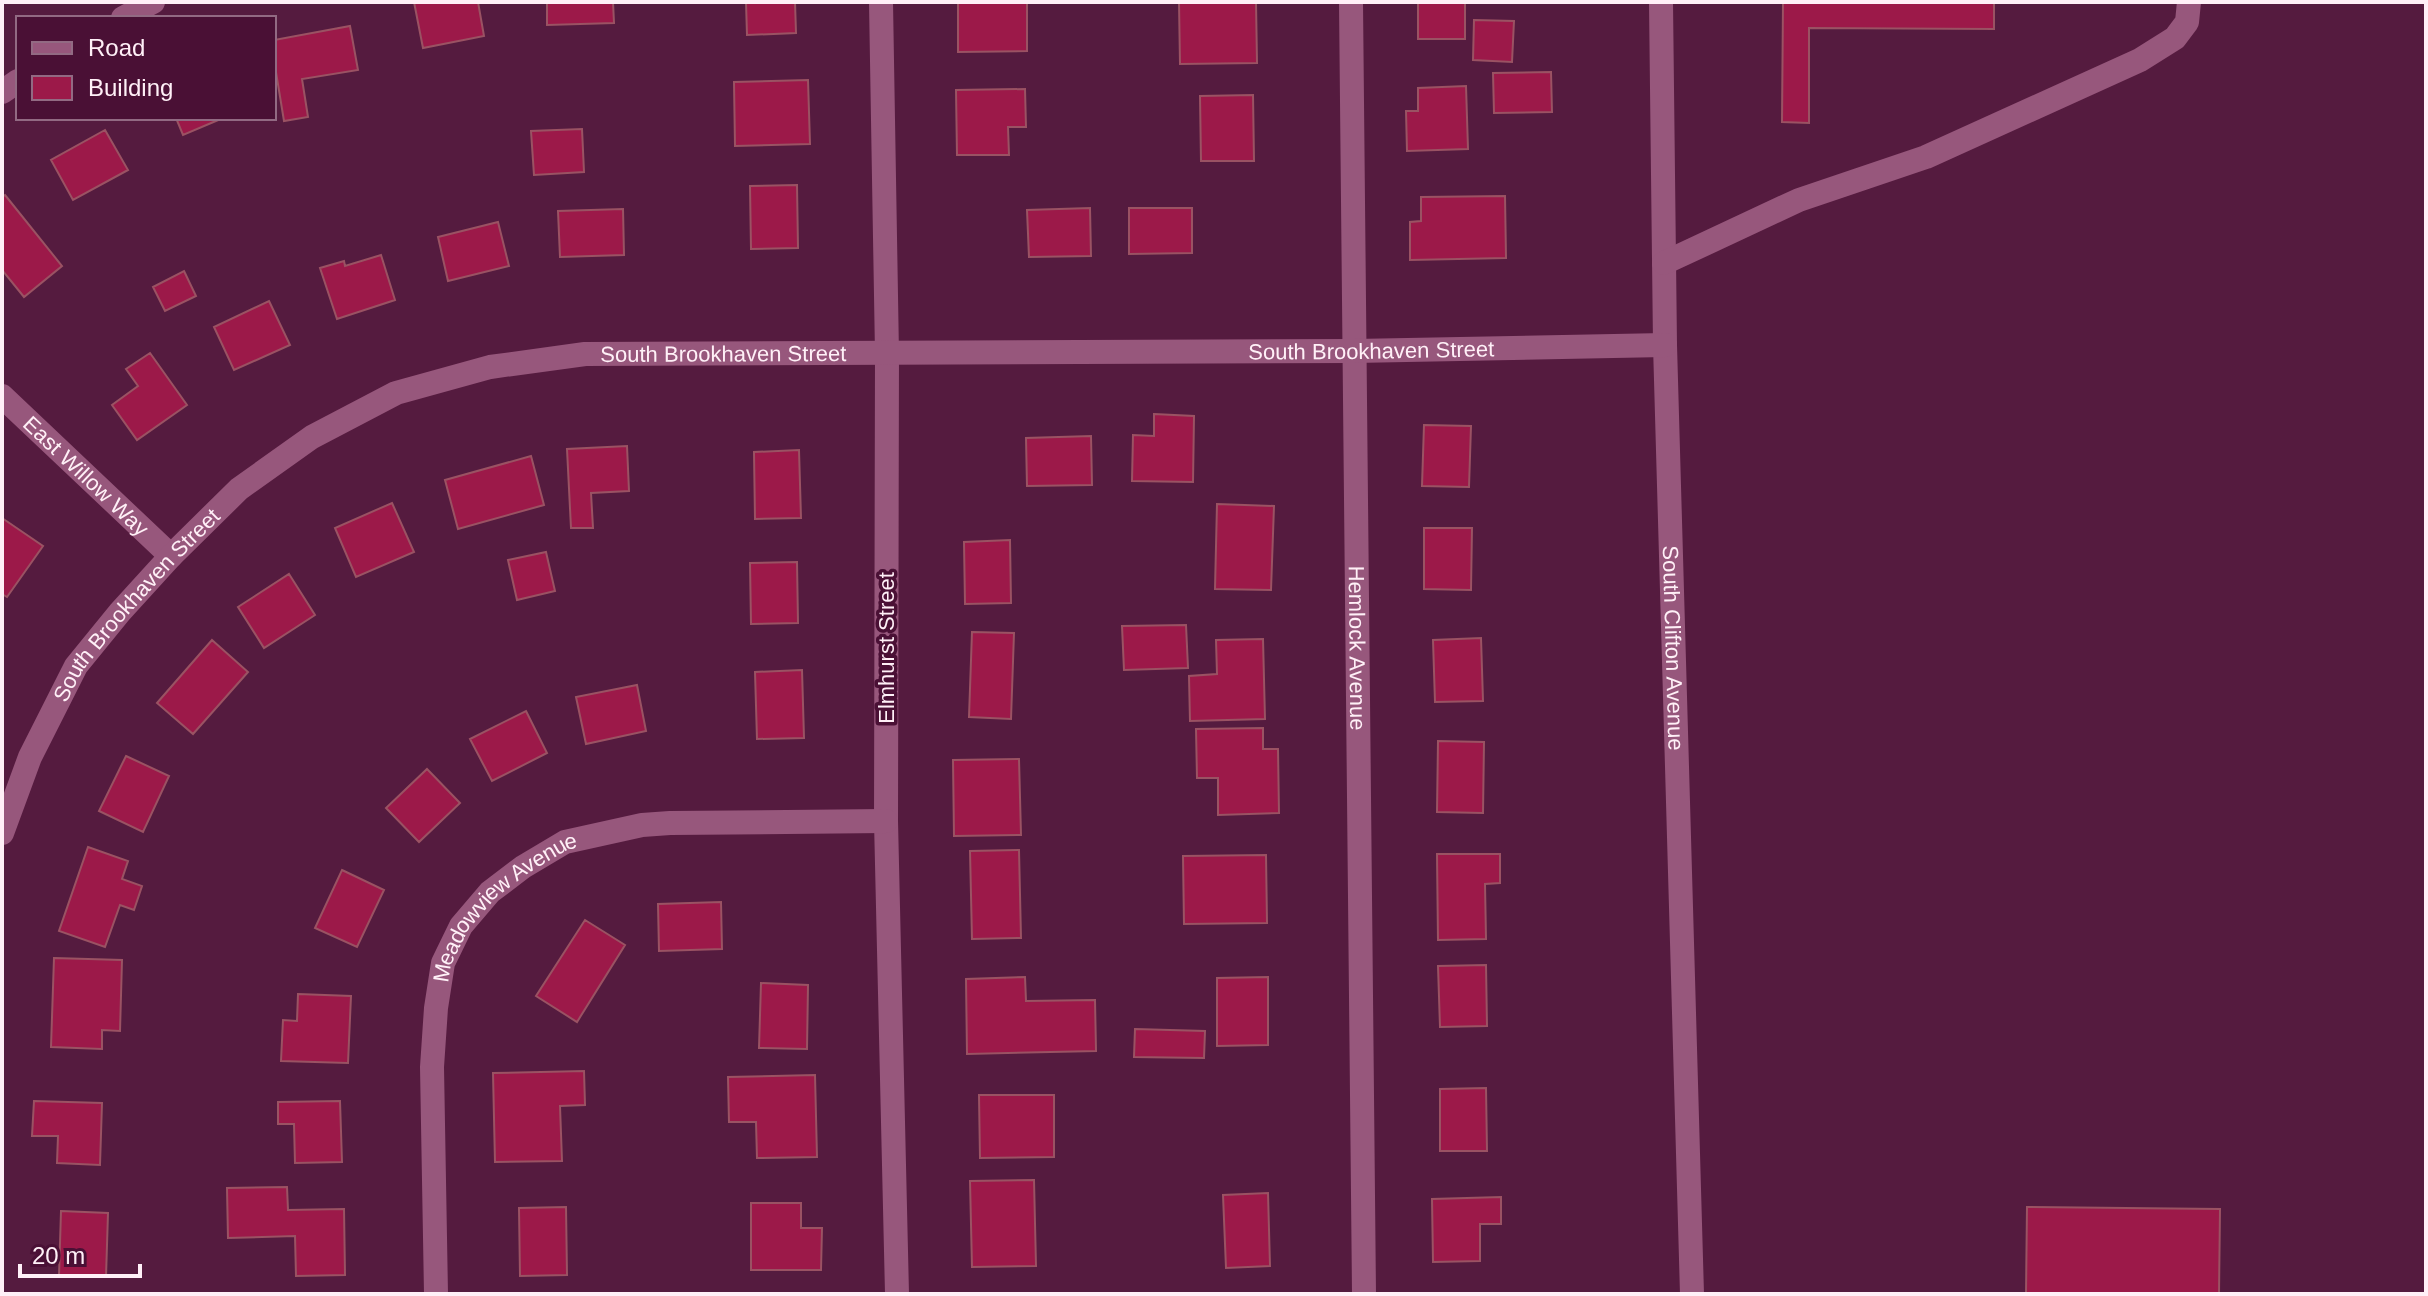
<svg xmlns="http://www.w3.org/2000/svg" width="2428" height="1296" font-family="Helvetica,sans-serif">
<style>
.building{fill:#9c1949;stroke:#9a5263;stroke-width:2}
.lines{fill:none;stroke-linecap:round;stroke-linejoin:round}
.minor{stroke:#97577c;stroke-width:24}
.labels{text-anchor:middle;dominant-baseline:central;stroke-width:7;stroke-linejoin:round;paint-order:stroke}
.street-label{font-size:22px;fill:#fff0f7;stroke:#4a1035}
</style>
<rect width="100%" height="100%" fill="#551b3f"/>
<path class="building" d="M414,2H478L484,36L423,48Z
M547,2H613L614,23L547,25Z
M746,2H795L796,33L747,35Z
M958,2H1027V51L958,52Z
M1179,2H1256L1257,63L1180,64Z
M1418,2H1465V39H1418Z
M1783,2H1994V29L1809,28V123L1782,122Z
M1474,20L1514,21L1512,62L1473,60Z
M350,26L358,70L302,79L308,117L284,121L274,60V40Z
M1551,72L1552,112L1494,113L1493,73Z
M808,80L810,144L735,146L734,82Z
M1466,86L1468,149L1407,151L1406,111H1418V88Z
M1025,89L1026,127H1008L1009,155H957L956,90Z
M1253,95L1254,161H1201L1200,96Z
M176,118H223L183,135Z
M582,129L584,172L534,175L531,131Z
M105,130L128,170L73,200L51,160Z
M797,185L798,248L751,249L750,186Z
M5,195L62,266L24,297L2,270V197Z
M1505,196L1506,258L1410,260V222L1421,221V197Z
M1090,208L1091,256L1029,257L1027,210Z
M1129,208H1192V253L1129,254Z
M623,209L624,255L560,257L558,211Z
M498,222L509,266L448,281L438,237Z
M381,255L395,300L337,319L320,268L344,261L345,266Z
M184,271L196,296L165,311L153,287Z
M269,301L290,345L234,370L214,327Z
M150,353L187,405L137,440L112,405L138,386L126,369Z
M1154,414L1194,416L1193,482L1132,481L1133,435L1154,436Z
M1424,425L1471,426L1469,487L1422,486Z
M1091,436L1092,485L1027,486L1026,438Z
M627,446L629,491L591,493L593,528H571L567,449Z
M799,450L801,518L755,519L754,452Z
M531,456L544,505L458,529L445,480Z
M392,503L414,552L356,577L335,528Z
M1217,504L1274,506L1271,590L1215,589Z
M2,518L43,546L7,597L2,594Z
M1424,528H1472L1471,590L1424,589Z
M1010,540L1011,603L965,604L964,542Z
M546,552L555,591L517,600L508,560Z
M797,562L798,623L751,624L750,563Z
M289,574L315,615L264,648L238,607Z
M1186,625L1188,668L1124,670L1122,626Z
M972,632L1014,633L1011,719L969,717Z
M1481,638L1483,701L1435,702L1433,640Z
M1263,639L1265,719L1190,721L1189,676L1217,674L1216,640Z
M212,640L248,672L193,734L157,703Z
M802,670L804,738L757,739L755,672Z
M637,685L646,731L586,744L576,697Z
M526,711L547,753L492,781L470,739Z
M1263,728V749H1278L1279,813L1218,815V778H1197L1196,729Z
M1438,741L1484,742L1483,813L1437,812Z
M126,756L169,776L143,832L99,811Z
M1019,759L1021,835L954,836L953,760Z
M427,769L460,803L419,842L386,808Z
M88,847L128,861L122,879L142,886L134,910L120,905L105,947L59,931Z
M1019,850L1021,938L972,939L970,851Z
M1437,854H1500V883L1485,884L1486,939L1438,940Z
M1266,855L1267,923L1184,924L1183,856Z
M342,870L384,890L357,947L315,928Z
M721,902L722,949L659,951L658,904Z
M585,920L625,945L577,1022L536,996Z
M54,958L122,960L120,1031L102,1030V1049L51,1047Z
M1486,965L1487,1026L1440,1027L1438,966Z
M1025,977L1026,1001L1095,1000L1096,1051L967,1054L966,979Z
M1268,977V1045L1217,1046V978Z
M761,983L808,985L807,1049L759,1048Z
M298,994L351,996L348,1063L281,1061L283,1020L297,1021Z
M1135,1029L1205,1031L1204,1058L1134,1057Z
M584,1071L585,1105L560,1106L562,1161L495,1162L493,1073Z
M815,1075L817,1157L757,1158L756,1122H729L728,1077Z
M1486,1088L1487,1151H1440V1089Z
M979,1095H1054V1157L980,1158Z
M34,1101L102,1103L100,1165L57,1163L58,1136H32Z
M340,1101L342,1162L295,1163L294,1124H278V1102Z
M1034,1180L1036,1266L972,1267L970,1181Z
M287,1187L288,1210L344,1209L345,1275L296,1276L295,1236L228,1238L227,1188Z
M1268,1193L1270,1266L1226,1268L1223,1195Z
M1501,1197V1224H1480V1261L1433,1262L1432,1199Z
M751,1203H801V1228H822L821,1270H751Z
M566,1207L567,1275L520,1276L519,1208Z
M2027,1207L2220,1209L2219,1294H2026Z
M61,1211L108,1213L106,1277L59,1276Z"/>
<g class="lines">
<g class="minor">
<path d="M881,2L887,354L886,821L897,1294"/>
<path id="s1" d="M1351,2L1364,1294"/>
<path id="s2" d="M1661,2L1665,345L1692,1294"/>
<path d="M123,18L153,2"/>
<path d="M2,92L18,81"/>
<path d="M1664,263L1799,200L1926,157L2140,60L2175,38L2187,22L2189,2"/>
<path id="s3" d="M2,396L171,556"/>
<path id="s4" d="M2,833L30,757L76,666L120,612L171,556L239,489L312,437L396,393L490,367L585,354L1354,351L1665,345"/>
<path id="s5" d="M436,1294L432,1067L436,1008L443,963L461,926L490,892L523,867L565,842L642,825L670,823L886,821"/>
</g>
</g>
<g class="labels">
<g class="street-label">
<text stroke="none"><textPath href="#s4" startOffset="1588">South Brookhaven Street</textPath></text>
<text stroke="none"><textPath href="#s4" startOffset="940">South Brookhaven Street</textPath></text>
<text stroke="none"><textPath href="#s3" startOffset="116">East Willow Way</textPath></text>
<text stroke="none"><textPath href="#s4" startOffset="268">South Brookhaven Street</textPath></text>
<text transform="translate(886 648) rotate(-90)">Elmhurst Street</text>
<text stroke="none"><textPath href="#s1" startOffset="646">Hemlock Avenue</textPath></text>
<text stroke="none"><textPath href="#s2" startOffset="646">South Clifton Avenue</textPath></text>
<text stroke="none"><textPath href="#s5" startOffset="416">Meadowview Avenue</textPath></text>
</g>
</g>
<rect width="2428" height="1296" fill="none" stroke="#fff0f7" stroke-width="8"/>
<rect x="16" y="16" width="260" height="104" fill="#4a1035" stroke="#926a83" stroke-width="2"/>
<rect x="32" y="42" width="40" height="12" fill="#97577c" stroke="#926a83" stroke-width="2"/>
<text x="88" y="56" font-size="24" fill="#fff0f7">Road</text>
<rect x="32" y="76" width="40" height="24" fill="#9c1949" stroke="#926a83" stroke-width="2"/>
<text x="88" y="96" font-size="24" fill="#fff0f7">Building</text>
<path d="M20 1264v12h120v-12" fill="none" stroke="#fff0f7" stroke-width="4"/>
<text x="32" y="1264" font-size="24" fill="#fff0f7" stroke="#4a1035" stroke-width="6" paint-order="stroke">20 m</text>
</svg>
